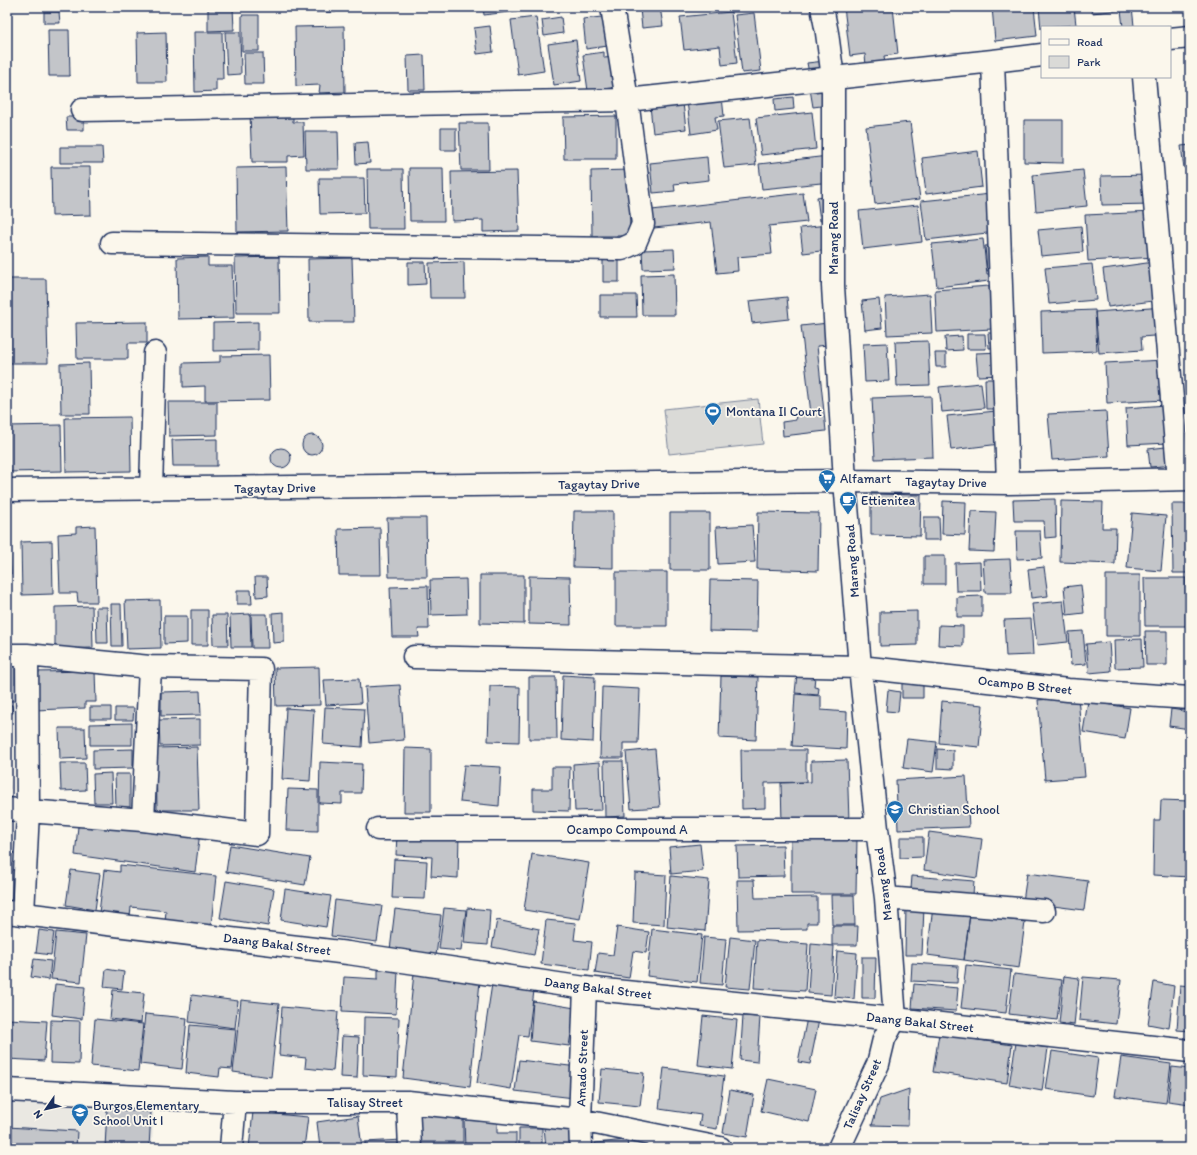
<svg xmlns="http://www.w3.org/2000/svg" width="1197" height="1155" font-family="Itim,sans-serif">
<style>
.built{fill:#eae8e2}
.green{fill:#dadad7;stroke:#7a849a}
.building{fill:#c3c5c9;stroke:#1b2f5e}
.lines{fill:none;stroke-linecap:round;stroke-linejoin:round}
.street-casing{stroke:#1b2f5e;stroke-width:25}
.secondary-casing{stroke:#1b2f5e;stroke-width:25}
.street{stroke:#fbf7ec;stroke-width:22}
.secondary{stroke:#fbf7ec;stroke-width:22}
.labels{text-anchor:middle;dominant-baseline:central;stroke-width:3.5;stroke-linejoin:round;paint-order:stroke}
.street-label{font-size:13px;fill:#1b2f5e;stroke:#fbf7ec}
.poi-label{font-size:13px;fill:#1b2f5e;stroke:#fbf7ec;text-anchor:start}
</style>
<rect width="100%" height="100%" fill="#fbf7ec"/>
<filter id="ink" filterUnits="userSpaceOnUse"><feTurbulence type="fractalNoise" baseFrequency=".025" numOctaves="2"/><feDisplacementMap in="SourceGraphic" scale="8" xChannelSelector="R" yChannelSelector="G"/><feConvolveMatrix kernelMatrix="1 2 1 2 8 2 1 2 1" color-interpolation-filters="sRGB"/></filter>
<g filter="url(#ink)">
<path class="built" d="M7,1096L154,1106L152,1148H7Z"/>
<path class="green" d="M758,399L763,444L669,454L664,409Z"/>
<path class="building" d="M208,7H233L234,30L208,31Z
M307,7H336V12H307Z
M483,7H533V9L484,15Z
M660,7L663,26L642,28L640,9Z
M844,7H893L898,54L884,56L885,64L866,66L865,54L850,56Z
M992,7H1034L1037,36L995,41Z
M1039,7H1074L1076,25L1042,27L1041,29Z
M1092,7H1132L1134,26L1123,27L1121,10L1092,13Z
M44,12H59L60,23H44Z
M731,12L737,63L722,65L720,46L684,50L680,17Z
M754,13L761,71L742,73L735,15Z
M242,15H259V51H242Z
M611,16L615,45L586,49L583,19Z
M536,17L544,71L518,75L511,20Z
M561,17L563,33L544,36L542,20Z
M344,26L345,92L319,93L320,85L296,86L295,27Z
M490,26L493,52L477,54L474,28Z
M48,30H69L70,76H49Z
M166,32L167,82H138L137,33Z
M194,32H222L223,79H216V91L195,92Z
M225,32H240L241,74L227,75Z
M576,40L581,81L554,85L548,44Z
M604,52V58L615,57L619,87L588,91L583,55Z
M244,53H263L264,84H245Z
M424,55L425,90H408L407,56Z
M825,61L827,71L809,73L807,63Z
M827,88L829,105L813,107L810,89Z
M722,97L724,116L715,117L717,130L691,134L687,101Z
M793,97L794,109L775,111L774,99Z
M683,103L686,129L653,133L650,106Z
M812,112L816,149L761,155L756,118Z
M293,113V122H303L304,155L288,156V162H252L250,114Z
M616,116V159H564L563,117Z
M66,117H84V130H67Z
M750,118L756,165L724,168L718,121Z
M1024,120H1063V163L1024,162Z
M910,122L920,199L875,204L866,127Z
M459,123H488L489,170H461Z
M441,128H456V150H441Z
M305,131H338L339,169H306Z
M368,142L370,163L356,164L355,143Z
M1190,145V167L1184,168L1181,146Z
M60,147H102L103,163H60Z
M978,151L982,187L926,194L922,158Z
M828,156L831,182L762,189L759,164Z
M707,157L709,180L674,184L675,191L653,193L650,163Z
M51,167H90L91,215L52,216Z
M286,167L288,231L237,232L236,168Z
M409,168H443L444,221H410Z
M367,169H403L404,229H368Z
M629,170L630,236H592L591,171Z
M1083,170L1087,206L1036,211L1033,175Z
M517,171L519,231L483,232V220L452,221L451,172Z
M1151,175L1152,204L1102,205L1101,176Z
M319,178H364L365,213L320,214Z
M803,193L807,222L769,226L772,254L737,257L738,271L717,273L711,222L654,228L652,210Z
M991,194L996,232L926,240L921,201Z
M830,195L833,220L820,221L817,197Z
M918,205L922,242L863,249L859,211Z
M1153,212L1156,257L1088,261L1085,215Z
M827,225L830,250L803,253L800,228Z
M1081,226L1083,252L1041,256L1038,230Z
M983,239L987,274L997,273L998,280L937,287L932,244Z
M998,245L1000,270L987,271L985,246Z
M674,249L675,268L643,269L642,250Z
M208,257V266H232L234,318L178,319L177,258Z
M279,257L280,313H236L235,258Z
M352,258L354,322H309L308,259Z
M619,258V282H603V259Z
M408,262H425L426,284L408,285Z
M464,262L465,298H430L429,263Z
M1154,262L1160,300L1108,307L1103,269Z
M1092,264L1096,300L1049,304L1045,268Z
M674,274L675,315H642L641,275Z
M7,279H46L48,363H7Z
M989,286L992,329L937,332L935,290Z
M930,294L932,333L887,335L885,297Z
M600,295H636L637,317H600Z
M787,297L789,319L752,323L749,301Z
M879,299L882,328L865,330L862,301Z
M1164,307L1166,335L1141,337L1142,350L1099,353L1095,312Z
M1095,310L1097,351L1042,353L1041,312Z
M147,322V343H128V359H77L76,323Z
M258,322V350L213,351V323Z
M828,323L830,345L817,346L826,431L783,436L782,422L796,420L795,416L811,414L801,326Z
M988,333H1003L1002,348H989Z
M967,334H985L986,349H967Z
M962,336L963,350L946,351L945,337Z
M928,341L930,385L897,386L895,342Z
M887,343L889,381L865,382L863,344Z
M1002,352L1003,375L978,376L976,353Z
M935,353H946V367H936Z
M269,355L270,400L205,401V386L183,387V363L220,362V356Z
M1164,360L1166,400L1107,403L1105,363Z
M89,363L90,414H61L60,364Z
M985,379H1003L1004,409H986Z
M981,383L984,408L942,412L939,387Z
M931,396L933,457L875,459L872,398Z
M168,402H217V435L169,436Z
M1166,405L1168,443L1128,445L1126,408Z
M996,411L1000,444L951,450L947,416Z
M1106,411L1109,456L1052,460L1048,414Z
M130,417L131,471L66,472L65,418Z
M61,425L62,471L7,472V426Z
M302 445a10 10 0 1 1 20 0a10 10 0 1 1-20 0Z
M217,439V466H173L172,440Z
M1174,446L1176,465L1150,467L1148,449Z
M271 458a10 10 0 1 1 20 0a10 10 0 1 1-20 0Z
M871,494L921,495L920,536L871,535Z
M1055,499L1056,537L1045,538L1044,521H1014L1013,500Z
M943,501L966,502L965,535L942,534Z
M1061,501L1103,502L1102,528H1116L1115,564L1060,562Z
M1172,504H1190V573H1173Z
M574,511H613V568L573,567Z
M971,511L996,512L994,552L969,551Z
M758,512L819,513L818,571L757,569Z
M670,513H710V570H670Z
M1132,513L1166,516L1161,571L1127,568Z
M924,517H939L940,540H924Z
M387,518H426L427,577H389Z
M752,525L755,562L718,564L716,527Z
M95,526L97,602H78L77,593H60L58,534L76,533V527Z
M380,528L381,575H339L338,529Z
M1016,531H1040L1042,558L1017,559Z
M52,541L53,594L22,595L21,542Z
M7,555H10L11,574H7Z
M924,556H945V584H924Z
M1010,559L1012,593H985L983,560Z
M980,562L981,591H956L955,563Z
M1044,567L1048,596L1031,598L1028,569Z
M616,572H667V626H616Z
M480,575H524V624L480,623Z
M1106,575H1140V636H1106Z
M529,576L570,577L571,625L529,624Z
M255,577H267L268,596L256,597Z
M1144,578H1186V626H1145Z
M466,579L467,614L431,615L430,580Z
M710,580L758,581L757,632L709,631Z
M1187,580H1190V606H1188Z
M1081,585L1084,613L1067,615L1064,587Z
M428,586L429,629H418L419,637H392L390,587Z
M237,590H251L252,604H237Z
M982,596V617H957V597Z
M160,600L161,648L127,649L125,601Z
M1063,601L1068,642L1037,645L1032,604Z
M111,604H121L122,646H112Z
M92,606L93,648L55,649V607Z
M96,607H107L108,643H97Z
M191,610H208V645H191Z
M917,611V645L880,646V612Z
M284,612V642L273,643L272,613Z
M250,614L251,647H231L230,615Z
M251,614H267L268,648H252Z
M212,615H227L228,645H213Z
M164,616H187V643L164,644Z
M1031,619L1033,655L1006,656L1004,620Z
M939,625L963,626V646L938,645Z
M1083,631L1086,664L1071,665L1069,632Z
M1145,631H1167V665H1146Z
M1142,639L1143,667L1115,668L1114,640Z
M1109,642L1111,671L1089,673L1086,644Z
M15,666V684H22V701H7V667Z
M319,667L320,705L276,706L275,668Z
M95,671L96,702H85V708L35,710L34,672Z
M797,674L815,676L814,687L819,688L818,695L795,693Z
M563,675L595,677L593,742L561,740Z
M721,676L758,677L756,740L719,738Z
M529,677H556L557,739H529Z
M359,679L361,703L326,705L324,680Z
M902,680H923V698H902Z
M400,685L404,740L369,743L365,687Z
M490,686L520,687L519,742L488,741Z
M602,687L640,689L638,743H623V758H600Z
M888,690L900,692L898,712L886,711Z
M200,691L201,715L161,716V692Z
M795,694L821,696V710L847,712L846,749L792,746Z
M1078,697L1085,777L1045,780L1038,700Z
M942,701L983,705L979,747L939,743Z
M1088,701L1130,708L1125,739L1083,732Z
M7,705H12L13,713H9L10,766H8L9,789H7Z
M90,707H111V719H90Z
M325,707L364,709L362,747L323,744Z
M115,708H134L133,720H115Z
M286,708L314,710L310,781L282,779Z
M1171,709L1190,712V729L1169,726Z
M200,719V745L160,746L159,720Z
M132,723V745H90V724Z
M59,728H85L86,758L60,759Z
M907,739L937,742L933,772L903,768Z
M197,747L199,810H157L156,748Z
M405,748L431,749V812H404Z
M133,749V768L93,769V750Z
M655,749L660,807L631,809L626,752Z
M937,749L953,750V769L937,768Z
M741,750H806V782L765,783V808L742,809Z
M847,760L849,821L782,823L781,783L811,782V761Z
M604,761H623L625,816L605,817Z
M320,762L362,764L361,793H342V804L319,803Z
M600,762L602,810L575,811L573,764Z
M60,763H85L86,790L61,791Z
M464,765L501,767L499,806L460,802Z
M552,767H570L569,811L533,810V789H552Z
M111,773L112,803H94L93,774Z
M115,774H130V808H116Z
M966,776L969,827L898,830L896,780Z
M288,789L318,790V831L286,830Z
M1161,800L1190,801V877L1153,875L1154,820H1160Z
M79,817L200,832L195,872L75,855Z
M929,832L982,839L977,878L924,870Z
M397,833L459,835L458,878L431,876L432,857L396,855Z
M791,836L857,837L856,894H791Z
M900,837H923V857L900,858Z
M700,844L703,871L671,874L669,847Z
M230,845L310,858L305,885L226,872Z
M783,845L784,876L738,877L737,846Z
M532,854L589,863L580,919L524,910Z
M394,859L427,861L425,899L392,898Z
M120,865L216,876L211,926L165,921L166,911L131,907L130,917L99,913L104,870L120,872Z
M71,870L100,874L95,910L66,905Z
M635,873L666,875L664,925L633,923Z
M1027,873L1088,881L1084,910L1023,902Z
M671,876L709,880L705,931L667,927Z
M912,876L974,881L973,895L911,889Z
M737,880H754L755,898L817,897V923H807V929L738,930Z
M226,881L274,889L268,926L220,918Z
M285,889L331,896L326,927L281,920Z
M831,895H854L855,925H832Z
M335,900L382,906L377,942L331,936Z
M906,906L924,907L922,955H905Z
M933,907L970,914L964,960L927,955Z
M444,908L466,910L461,951L439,949Z
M467,908L490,910L488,945L464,943Z
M395,909L441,915L436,956L390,950Z
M970,914L1025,922L1019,968L964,960Z
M497,920L539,929L534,955L492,947Z
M546,920L576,923L574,940L592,942L589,970L541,964Z
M832,926H858L857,945H832Z
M617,927L649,932L646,953L633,951L629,978L595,973L598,953L613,955Z
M652,929L702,935L697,982L647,976Z
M39,930L54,932L51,955L36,953Z
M56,932L86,935L81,982L51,979Z
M704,937L726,939L722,985L700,983Z
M730,937L755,940L750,989L725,987Z
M757,940L808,944L805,991L754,988Z
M811,944L834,946L831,995L808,993Z
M837,951L857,953L854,999L834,997Z
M862,957H876L875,998H862Z
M34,959L51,961L49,980L31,977Z
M912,963L958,966L957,983L911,981Z
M966,965L1011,970L1006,1013L961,1008Z
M106,969L124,972L122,989L104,987Z
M378,970L398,971L396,1014L342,1011L344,977L378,979Z
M414,973L480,981L470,1087L403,1078Z
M1014,974L1062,980L1057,1020L1009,1014Z
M1064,976L1079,978L1074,1025L1059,1023Z
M1083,977L1121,980L1116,1024L1079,1020Z
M1154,982L1174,986L1169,1028L1148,1024Z
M55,984L85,987L82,1019L52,1015Z
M492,984L534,991L528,1036L519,1035L511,1089L477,1083Z
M914,984L958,988L956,1011L912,1008Z
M1180,985L1190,986V1031L1177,1030Z
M113,990L144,993L141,1023L110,1019Z
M192,995L238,1001L235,1028L189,1022Z
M241,1000L279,1004L271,1077L233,1072Z
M533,1001L575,1008L569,1046L530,1041Z
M282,1007L338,1012L333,1071L305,1068L306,1058L279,1055Z
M145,1014L187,1018L182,1069L140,1064Z
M703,1016L737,1020L732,1069L698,1065Z
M743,1016L760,1017L757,1062L740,1060Z
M364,1017L399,1018L397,1077L363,1075Z
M807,1018L819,1020L810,1064L798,1062Z
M7,1019L47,1021L44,1061L7,1059Z
M95,1019L143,1024L138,1071L91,1066Z
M51,1020L80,1021L79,1064L50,1063Z
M190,1025L236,1029L232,1069L220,1068L219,1077L186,1073Z
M939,1034L1012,1045L1007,1083L933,1072Z
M342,1036L359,1037L357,1078L340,1077Z
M1016,1043L1048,1048L1042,1091L1009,1085Z
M1052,1051L1098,1058L1093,1096L1046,1089Z
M1121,1057L1171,1064L1166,1103L1115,1096Z
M519,1060L578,1067L574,1098L515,1091Z
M1172,1067L1190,1069V1104L1168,1101Z
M664,1068L724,1076L717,1129L699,1126L701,1115L659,1109Z
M602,1069L644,1073L640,1106L599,1102Z
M768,1079L816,1089L809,1122L761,1111Z
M909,1089L908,1126L872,1125L880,1099Z
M730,1090L754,1095L747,1137L723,1133Z
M107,1109L151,1112L149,1148H105Z
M253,1112L308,1117L304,1148H249Z
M463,1114V1142H417L416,1115Z
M358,1116L362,1148H320L317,1122Z
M497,1119V1133H516V1148H465L464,1120Z
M578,1126L579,1148H546L544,1127Z
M7,1127L77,1131L76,1148H7Z
M519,1128H542V1148H519Z
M402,1140L403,1148H365V1142Z
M627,1140L628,1148H596L595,1143Z
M908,1144V1148H869V1145Z"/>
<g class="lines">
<g class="street-casing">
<path id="street" d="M822,7L827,33L833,78V286L845,481L860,667L877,829L886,898L895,1019L884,1039L878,1064L839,1148
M1170,39L1190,37
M993,61L1008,483
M1144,77L1179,479
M82,110L627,100L993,61L1042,55
M112,243L622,249L635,243L643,224L627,100L612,7
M151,489L155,353
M7,490L845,481L1008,483L1190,479
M7,655H27L150,667L261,669L257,834L143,820L28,811L7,809
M414,657L860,667L1068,690L1190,698
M143,820L150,667
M378,829H877
M886,898L1044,911
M23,914L28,811L27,655
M7,1090L235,1102H408L580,1120L720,1148
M408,1102L410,1148
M231,1148L235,1102
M581,1148L580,1120L585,988"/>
</g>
<g class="secondary-casing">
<path id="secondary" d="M7,912L348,953L585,988L895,1019L1190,1051"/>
</g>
<use href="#street" class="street"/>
<use href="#secondary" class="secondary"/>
</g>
</g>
<defs>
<g id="stadium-pin" transform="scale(0.9)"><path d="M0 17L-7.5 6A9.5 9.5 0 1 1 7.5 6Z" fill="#1f6fb2" stroke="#fbf7ec"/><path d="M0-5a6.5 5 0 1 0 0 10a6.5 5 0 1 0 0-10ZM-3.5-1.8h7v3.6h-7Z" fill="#fff"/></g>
<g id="supermarket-pin" transform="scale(0.9)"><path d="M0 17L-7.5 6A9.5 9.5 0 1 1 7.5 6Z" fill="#1f6fb2" stroke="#fbf7ec"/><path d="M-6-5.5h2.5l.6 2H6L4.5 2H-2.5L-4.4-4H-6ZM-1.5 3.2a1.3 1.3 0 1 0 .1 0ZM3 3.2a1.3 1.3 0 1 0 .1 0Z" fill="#fff"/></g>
<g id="cafe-pin" transform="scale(0.9)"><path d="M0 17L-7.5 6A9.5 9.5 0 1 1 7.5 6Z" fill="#1f6fb2" stroke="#fbf7ec"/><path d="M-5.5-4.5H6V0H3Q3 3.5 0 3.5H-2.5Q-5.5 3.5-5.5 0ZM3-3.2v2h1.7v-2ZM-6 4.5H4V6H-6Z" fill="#fff"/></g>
<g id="school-pin" transform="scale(0.9)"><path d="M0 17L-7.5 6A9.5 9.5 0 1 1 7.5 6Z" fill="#1f6fb2" stroke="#fbf7ec"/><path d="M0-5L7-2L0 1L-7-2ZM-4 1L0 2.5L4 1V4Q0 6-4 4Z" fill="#fff"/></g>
</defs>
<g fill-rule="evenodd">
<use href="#stadium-pin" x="713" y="411"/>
<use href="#supermarket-pin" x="827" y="478"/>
<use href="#cafe-pin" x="848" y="500"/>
<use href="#school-pin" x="895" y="809"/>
<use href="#school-pin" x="80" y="1112"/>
</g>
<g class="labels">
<g class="street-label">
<text transform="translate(833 238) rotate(-90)">Marang Road</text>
<text transform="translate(946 482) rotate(1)">Tagaytay Drive</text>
<text transform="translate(599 484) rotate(-1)">Tagaytay Drive</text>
<text transform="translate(275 488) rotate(-1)">Tagaytay Drive</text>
<text transform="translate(852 561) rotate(-94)">Marang Road</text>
<text transform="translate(1025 685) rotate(6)">Ocampo B Street</text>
<text x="627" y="829">Ocampo Compound A</text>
<text transform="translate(883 884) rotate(-97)">Marang Road</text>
<text transform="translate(277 944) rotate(7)">Daang Bakal Street</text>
<text transform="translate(598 988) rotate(7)">Daang Bakal Street</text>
<text transform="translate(920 1022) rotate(6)">Daang Bakal Street</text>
<text transform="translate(582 1068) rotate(-88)">Amado Street</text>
<text transform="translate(862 1094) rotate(-66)">Talisay Street</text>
<text x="365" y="1102">Talisay Street</text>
</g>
<g class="poi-label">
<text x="726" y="411">Montana II Court</text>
<text x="840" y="478">Alfamart</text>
<text x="861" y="500">Ettienitea</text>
<text x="908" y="809">Christian School</text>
<text x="93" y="1105">Burgos Elementary<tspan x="93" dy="15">School Unit I</tspan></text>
</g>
</g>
<rect width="1197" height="1155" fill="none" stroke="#fbf7ec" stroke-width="24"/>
<rect x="12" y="12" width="1173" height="1131" fill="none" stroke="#1b2f5e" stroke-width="1.5" filter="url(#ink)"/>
<rect x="1041" y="26" width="130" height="52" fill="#fbf7ec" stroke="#a1a7b3"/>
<rect x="1049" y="39" width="20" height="6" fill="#fbf7ec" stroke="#a1a7b3"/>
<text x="1077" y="46" font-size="12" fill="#1b2f5e">Road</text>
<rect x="1049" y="56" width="20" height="12" fill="#dadad7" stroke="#a1a7b3"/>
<text x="1077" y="66" font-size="12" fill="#1b2f5e">Park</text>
<g transform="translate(46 1109) rotate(236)" stroke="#fbf7ec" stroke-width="3" paint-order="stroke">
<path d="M0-3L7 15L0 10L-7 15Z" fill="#1b2f5e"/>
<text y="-6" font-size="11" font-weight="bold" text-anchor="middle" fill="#1b2f5e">N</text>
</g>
</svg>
